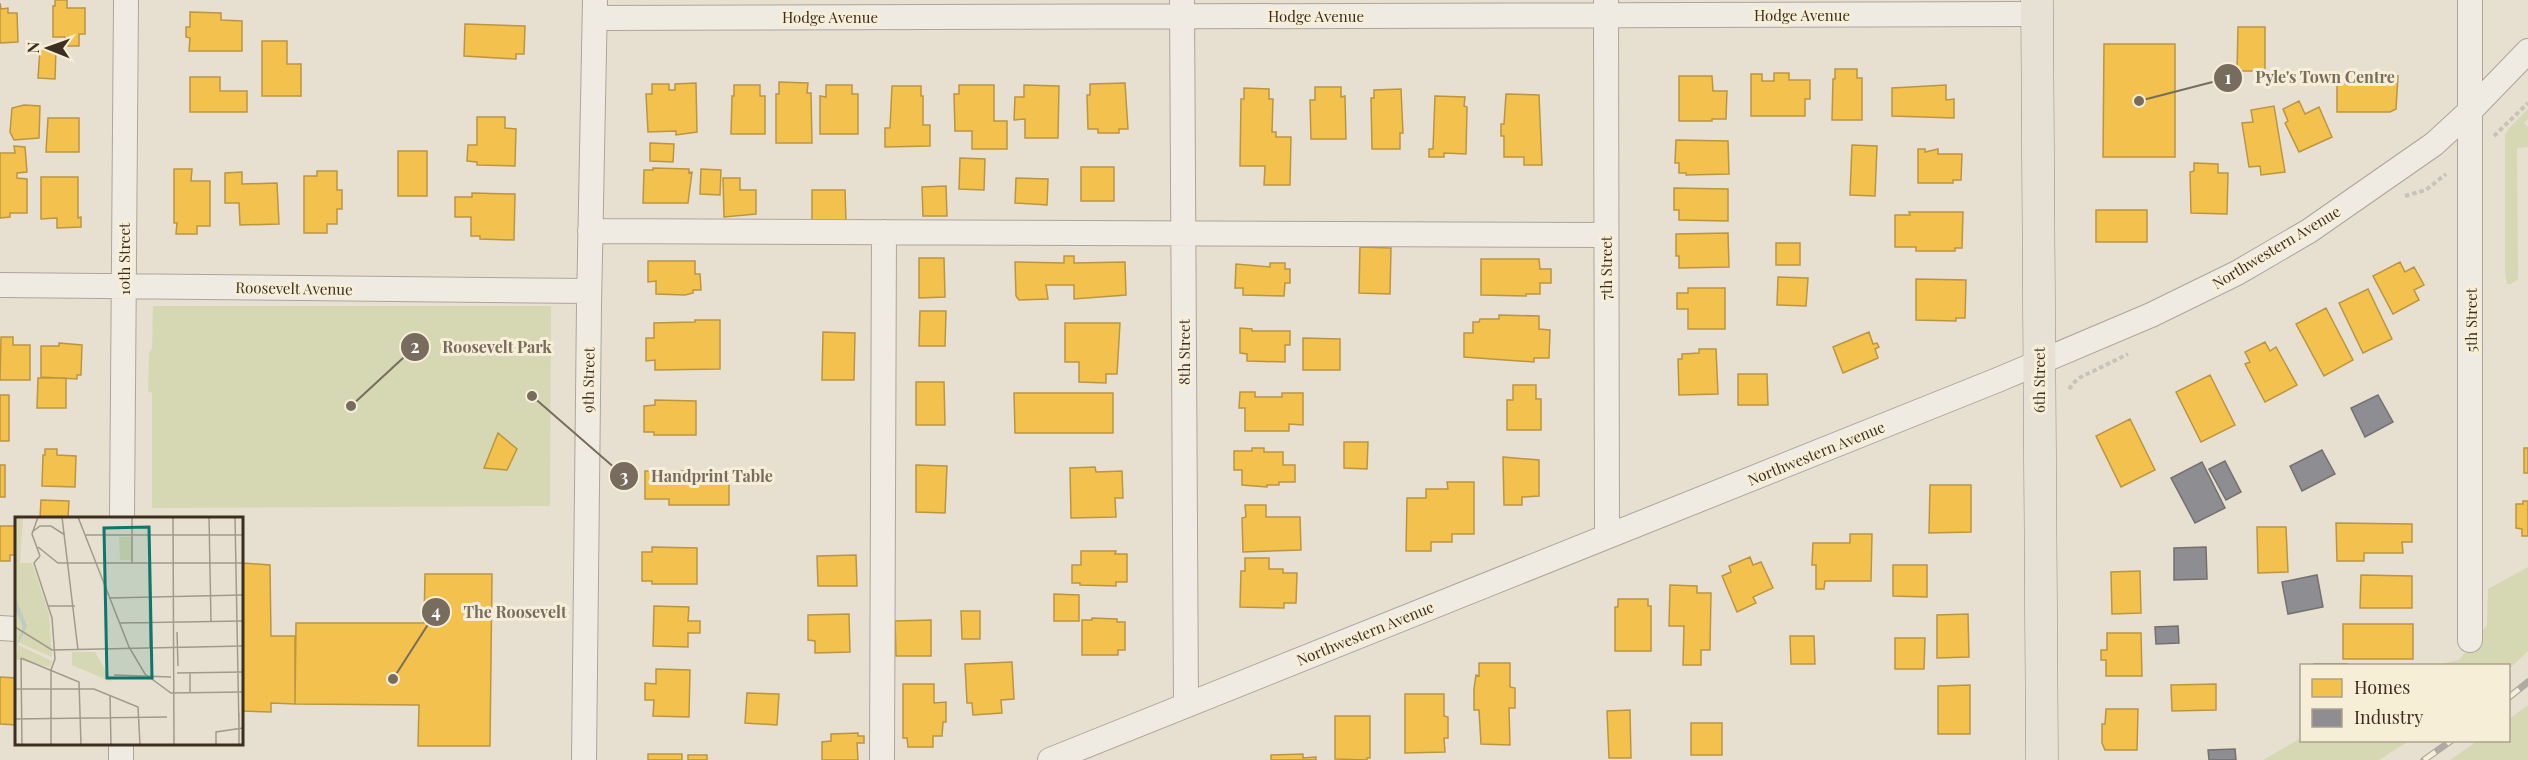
<svg xmlns="http://www.w3.org/2000/svg" width="2528" height="760" font-family="'Playfair Display',serif">
<style>
.green{fill:#d6d7b3}
.homes{fill:#f2c14e;stroke:#bc9540;stroke-width:1.5}
.industry{fill:#8d8d92;stroke:#757070;stroke-width:1.5}
.lines{fill:none;stroke-linecap:round;stroke-linejoin:round}
.minor-casing{stroke:#ada599;stroke-width:26}
.major-casing{stroke:#928b80;stroke-width:33}
.path{stroke:#c8c2b9;stroke-width:4;stroke-dasharray:4.5 3;stroke-linecap:butt}
.minor{stroke:#efebe3;stroke-width:24}
.major{stroke:#e6e1d4;stroke-width:32}
.rail-casing{stroke:#afaaa2;stroke-width:7}
.rail{stroke:#f7eed8;stroke-width:4.5;stroke-dasharray:14;stroke-linecap:butt}
.labels{text-anchor:middle;dominant-baseline:central;stroke-width:6;stroke-linejoin:round;paint-order:stroke}
.street-label{font-size:15px;fill:#3d2e20;stroke:#f7eed8}
.inset-road{fill:none;stroke:#a3998a;stroke-width:1.5}
.view{fill:#0f766e;fill-opacity:0.15;stroke:#0f766e;stroke-width:3}
.inset-edge{fill:none;stroke:#3d2e20;stroke-width:3}
.leader{fill:none;stroke:#786c5e;stroke-width:2}
.callout-dot{fill:#786c5e;stroke:#f7eed8;stroke-width:2}
.mark-label{font-size:18px;text-anchor:middle;font-weight:bold;fill:#fff}
.callout-label{font-size:16px;text-anchor:middle;font-weight:bold;fill:#786c5e;stroke:#f7eed8;stroke-width:6;stroke-linejoin:round;paint-order:stroke}
</style>
<rect width="100%" height="100%" fill="#e7e0d1"/>
<path class="green" d="M2528,109V119L2524,123L2528,127V147L2517,148L2518,279L2511,284H2507L2505,272V135L2511,126Z
M153,306H551L550,506L152,508V393L148,391L149,353L152,348Z
M2528,567V651L2509,669L2508,666H2431L2459,660L2487,625L2488,589Z
M2528,705V760H2450L2477,741L2508,740L2509,719Z
M2301,738L2302,740L2409,741L2379,760H2263Z"/>
<path class="homes" d="M55,0H67V8H85V34H79V46H65V37H53V6H55Z
M0,3L1,9L8,8V13H17L18,42L0,43Z
M190,12L221,13V20L242,21V51H189L190,38L186,37V27H190Z
M465,24L525,26L524,54H516V59L464,56Z
M2238,27H2265V71H2237Z
M262,41H287V64H301V96H262Z
M2104,44H2175V157H2103Z
M40,49H56L55,79L38,78Z
M1835,69H1857V78H1862V120H1832L1833,79H1835Z
M1774,73H1789V80H1810V99H1805V116H1751V74H1762V81H1774Z
M2347,73L2398,76L2396,109L2390,112H2337V79Z
M1679,76H1712L1713,91H1727L1726,119H1712V121H1679Z
M190,77H220V91H247V112H190Z
M779,82L808,83L807,93H811L812,143H776V94H779Z
M696,83L697,132L676,135V131L648,132L646,94H652V84H669V90H675V84Z
M1125,83L1128,129H1119V133H1098V129H1088L1087,95H1090V84Z
M734,85H760V96H765V134H731L732,96H734Z
M826,85H852V94H858V134H820V96L826,97Z
M959,85H994V121H1007V149H972V131H955L954,94H959Z
M1024,85L1059,86L1058,138H1025V119L1014,120L1015,97H1024Z
M1946,85V100L1954,99V118L1892,116V88Z
M892,86H921V96H923V125H930V146L885,147V128H890Z
M1315,87H1341V97L1345,96L1346,139H1311L1310,100H1315Z
M1244,88L1269,89V99H1273L1272,132H1276V137H1291L1290,185H1264L1265,166H1240L1241,99H1244Z
M1401,89L1403,133H1400V149H1372L1371,98H1374V90Z
M1506,94L1539,95L1542,165H1524V157H1504V136H1501V124H1504Z
M1435,96L1465,97L1464,106L1467,107L1466,154L1444,153V157H1429V149H1433Z
M2299,101L2305,114L2319,107L2332,137L2299,152L2285,123L2288,121L2283,109Z
M24,105L40,106L39,138L14,140L10,132L12,108Z
M2274,106L2285,172L2261,175L2260,166L2249,167L2242,123L2253,122L2251,110Z
M477,117H505V128L516,129L515,166L477,165V162L467,161L468,145H477Z
M48,118H79V152H46Z
M1676,140L1728,141L1729,174L1686,175V173H1679V163H1675Z
M650,143L674,144L673,162L650,161Z
M1852,145L1877,146L1875,196L1850,195Z
M14,146L25,147L27,172L17,173V178L27,179V213H10V217L0,218V153H15Z
M1918,149H1925V152L1938,149V154H1962L1961,180H1953V183H1918Z
M398,151H427V196H398Z
M960,158L985,159L984,190L959,189Z
M2194,163L2218,164V173H2228L2227,214L2191,213L2190,172L2194,171Z
M1081,167H1114V201H1081Z
M653,168L689,169V173L692,172L688,203H643L644,170H653Z
M174,169H192L191,181H210V226H197V234H176L177,223H174Z
M701,169L721,170L720,195L700,194Z
M317,171H337V190H342V209H337V224H327V233H304V176H317Z
M242,172V184L277,183L279,224L240,225L239,203H225V173Z
M41,177H78V218L81,217V227L57,228V218L41,219Z
M723,178H740V190H756V214L724,217Z
M1016,178L1048,179L1047,205L1015,203Z
M946,186L947,216H923L922,187Z
M1674,188L1728,189V221L1679,220V210H1674Z
M812,190H845L846,222H812Z
M472,193L515,194L514,240L480,239V236H471V217H455V197H472Z
M2096,210H2147V242H2096Z
M1909,212H1963L1962,248H1955V251H1916V247H1895V215H1910Z
M1728,233L1729,267L1679,268V256H1676V234Z
M1776,243H1800V265H1776Z
M1360,247L1391,248L1390,294L1359,293Z
M1064,256H1074V263L1125,262L1126,295L1074,299V285H1046L1048,299L1019,300L1016,296L1015,262L1064,263Z
M919,258H944L945,297L919,298Z
M1481,259H1539L1540,269H1551V283H1540V294H1526V296L1481,295Z
M648,261H695V274H700L701,290H693V293L685,295L656,294V281L648,282Z
M2400,262L2405,272L2414,267L2424,285L2414,290L2419,300L2393,314L2373,276Z
M1270,263H1285V269H1290V283H1285L1284,296L1243,295V288H1235L1236,264L1270,267Z
M1778,277L1808,278L1806,306L1777,305Z
M1916,279L1966,280L1965,318H1956V321L1916,320Z
M1688,288H1725V329H1688V309H1677V293H1688Z
M2368,289L2392,339L2363,353L2339,303Z
M2326,308L2353,360L2324,376L2296,324Z
M920,311H946L945,346H919Z
M1499,315L1539,316V329L1550,330L1549,358H1534V362L1464,357V333H1473V322H1479L1480,319H1499Z
M695,320H720V369L655,370V360L646,361V338H654V323L695,322Z
M1065,323H1120L1117,374H1106V383L1079,382V362H1065Z
M1240,328L1252,329V331H1290V345H1285V362L1247,361V354L1240,353Z
M823,332L855,333L854,380H822Z
M1869,332L1873,344L1877,343L1879,347L1875,349L1878,358L1843,373L1833,347Z
M1,337H13V345H30V380H0Z
M1303,338L1340,339V370H1303Z
M2265,342L2270,351L2276,347L2297,385L2265,402L2245,364L2250,362L2245,352Z
M59,343L82,345L81,375H77V379L41,377V346H59Z
M1699,349H1716L1718,394L1679,395L1678,359H1682V354L1699,353Z
M1738,374H1767L1768,405H1738Z
M2210,375L2235,425L2201,442L2176,392Z
M38,378H66V408H37Z
M916,382H944L945,425H916Z
M1513,385H1536V399H1541V430H1507V400H1513Z
M1240,392H1255V397H1282V393H1303V425L1289,424V431H1245V408H1239Z
M1014,393H1113V433H1015Z
M0,395H9V441H0Z
M655,400L696,401V435H654V432H644V406L655,405Z
M2130,419L2155,470L2121,487L2096,436Z
M498,433L517,449L507,470L484,468Z
M1344,442H1368L1367,469L1344,468Z
M1252,448H1264V452H1283V465H1295V482H1279V485H1267V487L1242,485V470H1234V451H1252Z
M2524,448H2528V473H2524Z
M45,449H57V455L76,456L75,487L42,486L43,455H45Z
M1503,457L1539,460V496L1522,497V505H1504Z
M0,465H5V497H0Z
M916,465L947,466L945,513L916,512Z
M1095,467L1096,472L1122,471L1123,498H1115L1116,517L1071,518L1070,468Z
M645,471H705V483H729V505H669V499H645Z
M1447,482H1474V534H1452V542H1431V551H1406L1407,498H1426V489H1448Z
M1930,485H1971V532L1929,533Z
M41,500L69,501L68,518H40Z
M2523,501H2528V536H2522V529L2516,528V504H2523Z
M1245,505H1266V517H1300L1301,550L1243,552L1242,518L1246,517Z
M2336,523L2412,524V542H2402L2403,553H2364V561H2337Z
M0,526H16V555H10V561H0Z
M2257,527H2286L2288,572L2258,573Z
M1850,534H1872L1871,581H1825L1824,589H1816V565H1812L1813,543H1850Z
M652,547L697,548V584H652V581H642V552H652Z
M1081,551H1116L1115,554H1127V582H1116V586L1080,585V583H1072V565H1081Z
M856,555L857,586H818L817,556Z
M1750,557L1753,565L1761,562L1773,588L1753,597L1756,603L1737,612L1722,576L1731,572L1729,566Z
M1245,558H1269V569H1283V573H1297L1296,603H1284V608L1240,607L1241,571H1245Z
M242,563L270,565L271,636H295V704L271,703V712L242,711Z
M1893,565H1927V597L1893,596Z
M2140,571L2141,613L2112,614L2111,572Z
M425,574H492L490,746H418L419,705L295,704L296,623H424Z
M2361,575L2412,576V608H2360Z
M1670,585L1697,586V593H1711L1710,650H1701V665H1683L1684,626H1669Z
M1054,594L1079,595V621H1054Z
M1618,599H1648V606H1651V651H1615V607H1618Z
M654,606L689,607L688,621H700V633H688V647L653,646Z
M961,611H980V639H962Z
M849,614L850,652L815,653V641L808,640V615Z
M1968,614L1969,657L1937,658V615Z
M1092,618L1117,619V622H1125V650H1118V655H1082V620H1092Z
M931,620V656H896L895,621Z
M2343,624H2413V659H2343Z
M2107,633H2141L2142,676H2106V660H2101V650H2107Z
M1790,636H1814L1815,664H1791Z
M1895,638H1925L1924,669H1895Z
M1012,662L1014,699L1001,700L1002,713L973,715L972,703H967L965,664Z
M1479,663H1510V687L1515,688V708H1509L1510,745L1481,744L1479,710H1474V689L1476,675L1479,676Z
M656,669L690,670L689,717L653,716L654,700H645V683L656,684Z
M0,677L16,678V725L0,724Z
M903,684H934V703L946,702V722H943L942,736H933V747H908L907,738H903Z
M2216,684V710L2172,711L2171,685Z
M1970,685V734H1938V686Z
M747,693L779,694L777,725L745,723Z
M1405,694H1444V716L1448,717V738H1444L1445,752L1405,753Z
M2106,709H2138L2137,750H2105L2102,743V724H2105Z
M1630,710L1631,758H1609L1607,711Z
M1335,716H1370V758H1367V760L1335,759Z
M1691,723H1722V755H1691Z
M858,733V736H864V743H857L858,760H822V742L831,741V734Z
M648,754H682V760H648Z
M1303,754V758L1316,757V760H1271V755Z
M688,755H707V760H688Z"/>
<path class="industry" d="M2378,395L2393,422L2365,437L2351,408Z
M2322,450L2335,474L2302,491L2290,466Z
M2225,461L2241,492L2226,500L2209,469Z
M2202,462L2225,508L2195,523L2171,478Z
M2206,547L2207,579L2174,580V548Z
M2317,575L2323,607L2288,614L2282,582Z
M2178,626L2179,643L2156,644L2155,627Z
M2314,664H2347V666H2314Z
M2235,749L2236,760H2209L2208,750Z"/>
<g class="lines">
<g class="minor-casing">
<path id="minor" d="M1606,0L1607,536
M1182,2L1186,704
M595,18L2037,14
M590,231L1606,235
M0,285L589,291
M122,518L126,0
M0,628L16,629
M2470,640V0
M121,760V744
M584,760L589,306L595,0
M882,760L884,232
M1050,760L2000,379L2151,315L2237,273L2309,231L2434,144L2470,111L2528,51"/>
</g>
<g class="major-casing">
<path id="major" d="M2037,0L2042,760"/>
</g>
<path class="path" d="M2494,136L2528,103
M2405,196L2426,190L2446,174
M2069,389L2077,379L2128,354"/>
<use href="#minor" class="minor"/>
<use href="#major" class="major"/>
<g class="rail-casing">
<path id="rail" d="M2508,698L2528,682
M2424,760L2452,740"/>
</g>
<use href="#rail" class="rail"/>
</g>
<g class="labels">
<g class="street-label">
<text x="1802" y="15">Hodge Avenue</text>
<text x="1316" y="16">Hodge Avenue</text>
<text x="830" y="17">Hodge Avenue</text>
<text transform="translate(2276 247) rotate(-31)">Northwestern Avenue</text>
<text transform="translate(124 259) rotate(-90)">10th Street</text>
<text transform="translate(1606 268) rotate(-90)">7th Street</text>
<text transform="translate(294 288) rotate(1)">Roosevelt Avenue</text>
<text transform="translate(2471 320) rotate(-90)">5th Street</text>
<text transform="translate(1184 352) rotate(-90)">8th Street</text>
<text transform="translate(588 380) rotate(-89)">9th Street</text>
<text transform="translate(2039 380) rotate(-90)">6th Street</text>
<text transform="translate(1816 453) rotate(-22)">Northwestern Avenue</text>
<text transform="translate(1365 633) rotate(-22)">Northwestern Avenue</text>
</g>
</g>
<g transform="translate(15 517)">
<rect width="228" height="228" fill="#e7e0d1"/>
<path d="M0,0L8,2L5,46H17L34,97L37,140L0,124ZM104,20H116L117,43H105ZM3,128L37,144L35,150L0,142ZM57,135H80L97,165L57,148Z" fill="#d6d7b3"/>
<path d="M0,79L12,109L0,133L8,109L0,93Z" fill="#bcccc2"/>
<path class="inset-road" d="M23,0L17,17L25,39M47,0L63,133M63,0L114,130L130,157L156,176L228,175M117,0V46M158,0L159,228M194,0L196,105M220,0L224,212M17,15L25,9H36L50,18M71,18H228M23,30L43,46H228M25,39L19,46L37,101L40,142L36,153M134,46L135,131M94,81L228,78M33,89H60M104,106L228,104M0,110L37,133L228,129M162,115L163,149M6,141L64,165L66,228M6,141L7,228M36,152V228M162,156L228,155M175,156V176M99,158L156,160M0,172H79L123,190L125,228M95,179L96,228M224,196V228M0,202L152,200M201,228V215L228,211"/>
<path class="view" d="M134,10L137,161H92L89,11Z"/>
<rect width="228" height="228" class="inset-edge"/>
</g>
<path class="leader" d="M2139 101L2228 78M351 406L415 347M532 396L624 476M393 679L436 612"/>
<g class="callout-dot">
<circle cx="2139" cy="101" r="6"/>
<circle cx="351" cy="406" r="6"/>
<circle cx="532" cy="396" r="6"/>
<circle cx="393" cy="679" r="6"/>
<circle cx="2228" cy="78" r="15"/>
<circle cx="415" cy="347" r="15"/>
<circle cx="624" cy="476" r="15"/>
<circle cx="436" cy="612" r="15"/>
</g>
<g class="mark-label">
<text x="2228" y="84">1</text>
<text x="415" y="353">2</text>
<text x="624" y="483">3</text>
<text x="436" y="618">4</text>
</g>
<g class="callout-label">
<text x="2325" y="83">Pyle's Town Centre</text>
<text x="497" y="353">Roosevelt Park</text>
<text x="712" y="482">Handprint Table</text>
<text x="515" y="618">The Roosevelt</text>
</g>
<rect x="2300" y="664" width="210" height="78" fill="#f7eed8" stroke="#ada18e" stroke-width="1.5"/>
<rect x="2312" y="679" width="30" height="18" fill="#f2c14e" stroke="#ada18e" stroke-width="1.5"/>
<text x="2354" y="694" font-size="18" fill="#3d2e20">Homes</text>
<rect x="2312" y="709" width="30" height="18" fill="#8d8d92" stroke="#ada18e" stroke-width="1.5"/>
<text x="2354" y="724" font-size="18" fill="#3d2e20">Industry</text>
<g transform="translate(48 48) rotate(271)" stroke="#f7eed8" stroke-width="4.5" paint-order="stroke">
<path d="M0-4.5L10 22L0 15L-10 22Z" fill="#3d2e20"/>
<text y="-9" font-size="16" font-weight="bold" text-anchor="middle" fill="#3d2e20">N</text>
</g>
</svg>
